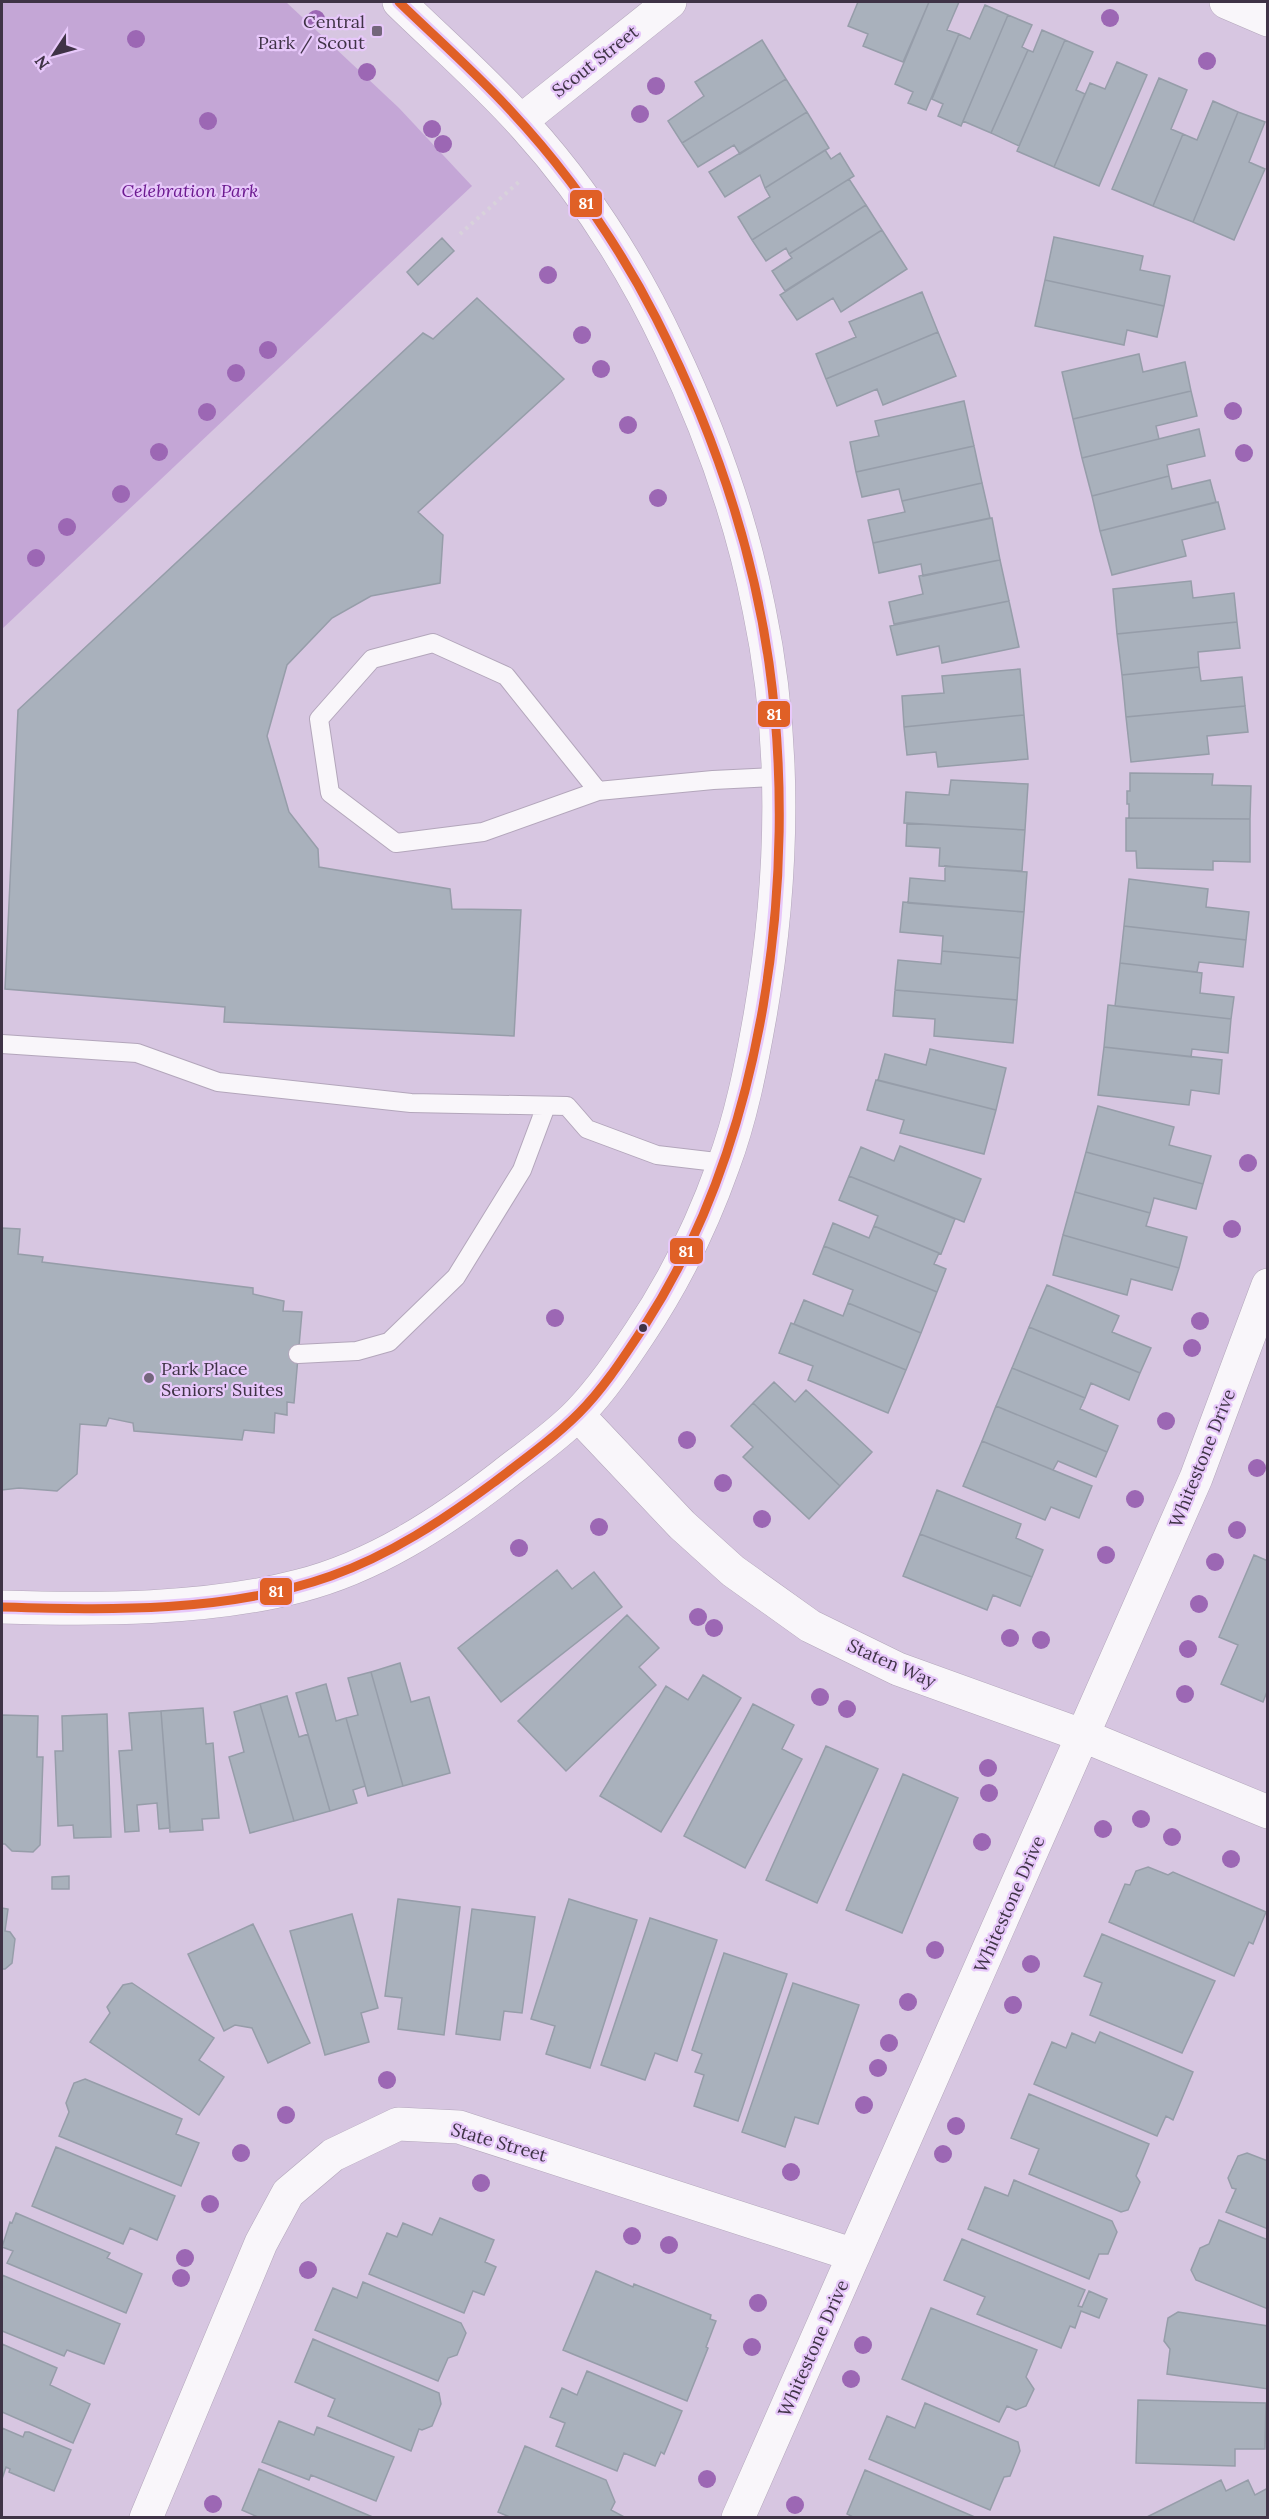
<svg xmlns="http://www.w3.org/2000/svg" width="1269" height="2519" font-family="Lora,serif">
<style>
.green{fill:#c4a6d6}
.building{fill:#a9b1bc;stroke:#969da9;stroke-width:1.5}
.lines{fill:none;stroke-linecap:round;stroke-linejoin:round}
.lane-casing{stroke:#b3a6bb;stroke-width:20}
.street-casing{stroke:#b3a6bb;stroke-width:34}
.secondary-casing{stroke:#b3a6bb;stroke-width:34}
.path{stroke:#d8d2db;stroke-width:4;stroke-dasharray:3 4.5;stroke-linecap:butt}
.lane{stroke:#f9f6fa;stroke-width:18}
.street{stroke:#f9f6fa;stroke-width:33}
.secondary{stroke:#f9f6fa;stroke-width:33}
.bus-1-casing{stroke:#e7c8fa;stroke-width:14}
.bus-1{stroke:#e06026;stroke-width:9}
.tree{fill:#9c67b4}
.poi-dot{fill:#74667c;stroke:#e7c8fa;stroke-width:2}
.bus-dot{fill:#3f3346;stroke:#e7c8fa;stroke-width:2}
.labels{text-anchor:middle;dominant-baseline:central;stroke-width:4.5;stroke-linejoin:round;paint-order:stroke}
.poi-label{font-size:18px;fill:#3f3346;stroke:#e7c8fa;text-anchor:end}
.street-label{font-size:18px;fill:#3f3346;stroke:#e7c8fa}
.park-label{font-size:18px;font-style:italic;fill:#6c1a90;stroke:#e7c8fa}
.line-badge{stroke:#e7c8fa;stroke-width:2}
.badge-label{font-size:16px;text-anchor:middle;font-weight:bold;fill:#fff}
</style>
<rect width="100%" height="100%" fill="#d7c6e1"/>
<path class="green" d="M2,2H286L399,108L472,186L2,629Z"/>
<path class="building" d="M858,2H929L903,62L863,46L868,34L848,26Z
M929,2H959L947,30L959,34L926,110L908,103L913,92L895,84Z
M985,5L1008,15L961,126L938,116L943,104L932,99L959,34L970,39Z
M1008,15L1032,25L1022,47L1028,50L991,133L963,121Z
M1042,30L1065,40L1019,146L991,133L1028,50L1033,52Z
M762,40L786,79L682,143L668,121L704,96L695,82Z
M1065,40L1093,52L1076,90L1085,94L1054,167L1017,151Z
M1117,62L1147,75L1099,186L1054,167L1090,83L1105,89Z
M1159,78L1187,90L1171,129L1183,134L1153,206L1112,189Z
M786,79L807,112L740,154L734,145L698,167L682,143Z
M1213,101L1238,112L1193,222L1153,206L1183,134L1197,140Z
M807,112L829,148L765,188L760,175L725,197L709,172Z
M1238,112L1265,122L1249,162L1265,169L1234,240L1193,222Z
M825,150L831,159L840,153L854,176L752,240L738,217L770,197L765,188Z
M849,179L866,205L789,254L786,248L766,261L752,240Z
M866,205L882,230L785,291L772,271L792,258L789,254Z
M882,230L907,269L841,312L833,298L797,320L780,295Z
M1054,237L1143,256L1140,270L1170,276L1164,306L1045,280Z
M442,238L454,251L418,285L407,272Z
M1045,280L1164,306L1157,337L1127,330L1124,345L1035,326Z
M922,292L938,332L826,379L816,354L856,337L849,322Z
M477,298L564,379L418,512L443,535L440,583L371,596L332,618L287,665L267,736L289,812L318,849L319,867L450,889L452,909L521,910L514,1036L224,1022L225,1007L5,989L18,710L423,333L433,339Z
M938,332L956,376L883,405L877,389L837,406L826,379Z
M1139,354L1143,372L1185,362L1191,391L1073,419L1062,372Z
M1191,391L1197,416L1156,426L1159,439L1082,458L1073,419Z
M964,401L974,446L856,472L850,442L879,436L875,421Z
M1199,429L1205,456L1167,465L1169,476L1092,496L1082,458Z
M974,446L982,483L902,501L899,489L862,497L856,472Z
M1169,476L1172,489L1210,480L1216,502L1100,531L1092,496Z
M982,483L990,518L873,543L868,520L905,512L902,501Z
M1218,502L1225,529L1182,540L1186,556L1112,575L1100,531Z
M992,518L1000,560L923,576L921,564L879,573L873,543Z
M1000,560L1009,601L894,624L889,602L923,594L919,576Z
M1191,581L1193,598L1234,593L1237,622L1117,634L1113,589Z
M1009,601L1019,647L942,663L939,646L897,655L890,626Z
M1237,622L1240,648L1198,652L1199,667L1122,675L1117,634Z
M1199,667L1201,681L1242,677L1245,706L1126,717L1122,675Z
M1020,669L1024,715L904,727L902,696L944,693L942,676Z
M1245,706L1248,732L1207,736L1209,754L1131,762L1126,717Z
M1024,715L1028,759L938,767L936,752L907,755L904,727Z
M1130,773L1213,774L1212,785L1251,786L1250,819L1129,818V804H1127V791H1130Z
M951,780L1028,784L1025,830L904,823L906,792L949,795Z
M1126,818L1250,819V862L1213,861V870L1137,868L1136,851H1126Z
M907,823L1025,830L1022,871L939,866L940,848L906,846Z
M945,866L1027,872L1024,912L908,903L910,878L945,881Z
M1129,879L1208,889L1206,907L1249,912L1246,940L1124,926Z
M903,902L1024,912L1020,958L942,951L943,936L900,932Z
M1124,926L1246,940L1243,967L1199,962L1197,972L1120,963Z
M942,951L1020,958L1017,1000L895,990L898,960L941,964Z
M1120,963L1202,973L1200,993L1234,997L1231,1019L1115,1006Z
M895,990L1017,1000L1013,1043L934,1036L935,1019L893,1016Z
M1108,1005L1231,1019L1228,1053L1192,1049L1191,1057L1104,1047Z
M1104,1047L1222,1060L1219,1094L1191,1090L1189,1105L1098,1095Z
M930,1049L1006,1068L996,1110L878,1080L885,1054L926,1065Z
M876,1080L996,1110L984,1154L900,1133L904,1120L867,1110Z
M1098,1106L1174,1127L1169,1145L1211,1156L1203,1184L1086,1152Z
M900,1146L981,1179L964,1222L849,1176L861,1147L894,1161Z
M1086,1152L1203,1184L1196,1209L1154,1198L1150,1213L1075,1192Z
M849,1176L955,1219L941,1254L874,1226L878,1216L839,1200Z
M1075,1192L1150,1213L1146,1226L1187,1237L1179,1268L1063,1235Z
M833,1223L869,1238L874,1226L939,1253L934,1264L946,1269L937,1292L824,1246Z
M2,1228L20,1229L18,1254L43,1257L42,1262L253,1288V1294L284,1301L283,1311L302,1312L294,1403L287,1402V1415L275,1413L274,1433L244,1430L242,1440L134,1431L133,1423L109,1418L106,1426L80,1424L77,1474L57,1491L19,1488L2,1490Z
M1063,1235L1179,1268L1172,1290L1131,1279L1127,1295L1053,1275Z
M824,1246L937,1292L921,1333L848,1303L853,1290L813,1274Z
M1047,1285L1119,1316L1112,1332L1151,1348L1140,1373L1029,1327Z
M804,1300L843,1316L848,1303L921,1333L906,1370L794,1324Z
M791,1323L906,1370L888,1413L808,1380L813,1366L779,1353Z
M1029,1327L1140,1373L1129,1400L1091,1383L1085,1398L1012,1368Z
M1012,1368L1085,1398L1080,1409L1118,1426L1107,1452L996,1406Z
M774,1382L795,1402L806,1390L872,1452L840,1486L753,1403Z
M753,1403L840,1486L809,1519L743,1457L753,1447L731,1426Z
M996,1406L1107,1452L1096,1477L1058,1461L1053,1470L982,1441Z
M982,1441L1092,1486L1079,1518L1051,1507L1045,1520L963,1486Z
M937,1490L1021,1524L1016,1538L1043,1550L1032,1577L920,1534Z
M920,1534L1032,1577L1020,1606L993,1595L987,1610L903,1576Z
M1254,1555L1268,1561V1689L1263,1702L1221,1684L1238,1645L1219,1637Z
M557,1570L572,1589L594,1572L622,1607L501,1702L458,1648Z
M627,1615L659,1648L639,1667L656,1685L566,1771L518,1721Z
M400,1663L411,1702L429,1697L450,1773L403,1786L371,1672Z
M371,1672L403,1786L368,1796L346,1718L358,1715L348,1678Z
M703,1675L741,1698L661,1832L600,1796L666,1686L688,1700Z
M326,1684L336,1721L346,1718L365,1786L353,1790L357,1803L330,1811L296,1693Z
M287,1696L299,1737L308,1734L330,1811L294,1821L260,1704Z
M260,1704L294,1821L250,1833L229,1757L244,1752L234,1712Z
M753,1704L794,1725L782,1749L802,1759L745,1868L684,1836Z
M203,1708L206,1744L213,1743L219,1818L202,1819L203,1830L170,1832L161,1711Z
M161,1711L170,1828L159,1829L157,1803L137,1805L139,1831L125,1832L119,1751L132,1750L129,1713Z
M107,1714L111,1837L74,1838L73,1825L58,1826L55,1751H63L62,1716Z
M2,1715L38,1716L37,1757H43L40,1845L33,1852L12,1851L5,1844H2Z
M826,1746L878,1769L817,1903L766,1880Z
M903,1774L958,1798L902,1933L846,1910Z
M1148,1867L1168,1875L1173,1872L1266,1912L1253,1944L1249,1942L1234,1976L1109,1922L1125,1884L1130,1885L1136,1871Z
M69,1876V1889H52V1877Z
M398,1899L460,1907L444,2035L398,2029L402,1998L385,1996Z
M569,1899L637,1920L590,2068L546,2054L555,2026L531,2019Z
M2,1908L8,1909L5,1931L10,1932L15,1939L12,1963L5,1969H2Z
M472,1909L535,1917L522,2013L504,2011L500,2040L456,2034Z
M352,1914L378,2008L361,2013L369,2042L325,2055L290,1931Z
M650,1918L717,1940L677,2061L655,2053L645,2080L601,2065Z
M253,1924L310,2043L268,2063L252,2028L235,2025L224,2031L188,1954Z
M1102,1934L1215,1981L1182,2053L1090,2015L1102,1983L1084,1976Z
M724,1953L787,1974L738,2121L694,2106L704,2075L695,2072L702,2054L692,2050Z
M132,1983L214,2038L199,2060L224,2077L199,2115L90,2042L110,2013L107,2007L123,1985Z
M793,1983L859,2005L818,2124L795,2117L785,2147L742,2132Z
M1100,2032L1193,2072L1173,2120L1166,2116L1157,2136L1034,2084L1052,2042L1066,2048L1072,2033L1095,2043Z
M85,2079L182,2119L176,2134L199,2143L181,2186L59,2136L69,2112L66,2103L74,2083Z
M1029,2094L1149,2144L1136,2176L1140,2182L1128,2210L1121,2212L1029,2174L1039,2149L1011,2138Z
M56,2147L175,2196L157,2240L130,2228L123,2244L32,2206Z
M1247,2153L1268,2161V2229L1226,2212L1236,2189L1232,2188L1228,2178L1238,2156Z
M1014,2180L1112,2221L1117,2232L1108,2254H1099L1089,2279L968,2229L985,2187L1008,2196Z
M16,2213L110,2253L107,2258L142,2274L126,2313L7,2263L13,2251L2,2247L10,2222L12,2223Z
M440,2218L494,2240L485,2262L496,2267L484,2295L473,2291L464,2313L369,2274L387,2233L397,2237L403,2223L432,2235Z
M1219,2220L1268,2240V2309L1196,2280L1191,2270L1200,2248L1209,2244Z
M962,2239L1085,2290L1078,2306L1082,2307L1089,2291L1107,2299L1099,2318L1081,2311L1075,2328L1070,2326L1061,2348L977,2314L985,2297L944,2280Z
M596,2271L633,2287L634,2284L711,2315L710,2319L716,2321L706,2347L708,2348L687,2401L563,2350Z
M2,2275L120,2324L104,2364L67,2350L64,2356L2,2331Z
M363,2282L461,2323L466,2333L457,2355L448,2358L438,2381L315,2330L333,2288L357,2298Z
M931,2308L1037,2350L1026,2377L1034,2389L1026,2406L1016,2410L1007,2406L999,2422L902,2379Z
M1178,2312L1268,2326V2389L1167,2374L1170,2349L1164,2341L1168,2318Z
M313,2339L439,2393L441,2404L432,2426L422,2430L419,2429L411,2451L328,2416L335,2399L295,2382Z
M2,2344L57,2368L50,2385L90,2404L73,2443L2,2412Z
M587,2371L682,2411L664,2454L661,2452L655,2466L624,2453L617,2471L556,2446L565,2423L550,2417L562,2388L577,2395Z
M1138,2400L1266,2403L1265,2449H1235V2466L1136,2463Z
M925,2403L1018,2442L1020,2451L1010,2476L1004,2477L990,2510L869,2459L887,2416L915,2428Z
M279,2421L314,2435L317,2427L394,2457L376,2501L311,2475L309,2480L262,2462Z
M2,2428L23,2437L25,2432H29L71,2450L54,2491L9,2472L10,2469L6,2467L2,2479Z
M525,2446L606,2480L615,2502L611,2510L626,2518H512L498,2512Z
M259,2469L375,2518H260L242,2510Z
M865,2470L977,2518H855L847,2514Z
M1221,2480L1226,2491L1248,2480L1255,2495L1268,2488V2518H1145Z"/>
<g class="lines">
<g class="lane-casing">
<path id="lane" d="M598,791L506,676L433,643L372,659L319,719L330,793L396,843L483,832L598,791L713,780L777,777
M2,1044L137,1053L218,1082L411,1103L567,1106L587,1129L657,1155L725,1163
M298,1354L357,1351L389,1342L456,1277L522,1170L546,1106"/>
</g>
<g class="street-casing">
<path id="street" d="M1226,2L1268,20
M521,121L670,2
M578,1415L682,1525L733,1571L810,1626L898,1669L1084,1736L1268,1812
M146,2518L261,2243L288,2193L333,2155L398,2124L459,2127L854,2255
M738,2518L1196,1478L1268,1285"/>
</g>
<g class="secondary-casing">
<path id="secondary" d="M2,1607C95,1610 208,1610 299,1586C374,1567 441,1523 502,1476C527,1456 556,1437 579,1413C602,1389 621,1361 639,1334C674,1282 702,1225 723,1166C741,1118 751,1067 760,1016C783,883 787,742 759,609C741,518 710,431 670,347C633,268 584,191 525,126C486,82 441,43 399,2"/>
</g>
<path class="path" d="M460,234L520,181"/>
<use href="#lane" class="lane"/>
<use href="#street" class="street"/>
<use href="#secondary" class="secondary"/>
<g class="bus-1-casing">
<path id="bus-1" d="M2,1607C111,1610 227,1613 331,1576C390,1555 443,1520 493,1483C522,1461 553,1439 579,1413C605,1387 625,1355 645,1325C765,1139 799,879 769,663C752,543 711,426 656,318C617,242 568,172 510,110C475,72 436,38 399,2"/>
</g>
<use href="#bus-1" class="bus-1"/>
</g>
<g class="tree">
<circle cx="1110" cy="18" r="9"/>
<circle cx="316" cy="19" r="9"/>
<circle cx="136" cy="39" r="9"/>
<circle cx="1207" cy="61" r="9"/>
<circle cx="367" cy="72" r="9"/>
<circle cx="656" cy="86" r="9"/>
<circle cx="640" cy="114" r="9"/>
<circle cx="208" cy="121" r="9"/>
<circle cx="432" cy="129" r="9"/>
<circle cx="443" cy="144" r="9"/>
<circle cx="548" cy="275" r="9"/>
<circle cx="582" cy="335" r="9"/>
<circle cx="268" cy="350" r="9"/>
<circle cx="601" cy="369" r="9"/>
<circle cx="236" cy="373" r="9"/>
<circle cx="1233" cy="411" r="9"/>
<circle cx="207" cy="412" r="9"/>
<circle cx="628" cy="425" r="9"/>
<circle cx="159" cy="452" r="9"/>
<circle cx="1244" cy="453" r="9"/>
<circle cx="121" cy="494" r="9"/>
<circle cx="658" cy="498" r="9"/>
<circle cx="67" cy="527" r="9"/>
<circle cx="36" cy="558" r="9"/>
<circle cx="1248" cy="1163" r="9"/>
<circle cx="1232" cy="1229" r="9"/>
<circle cx="555" cy="1318" r="9"/>
<circle cx="1200" cy="1321" r="9"/>
<circle cx="1192" cy="1348" r="9"/>
<circle cx="1166" cy="1421" r="9"/>
<circle cx="687" cy="1440" r="9"/>
<circle cx="1257" cy="1468" r="9"/>
<circle cx="723" cy="1483" r="9"/>
<circle cx="1135" cy="1499" r="9"/>
<circle cx="762" cy="1519" r="9"/>
<circle cx="599" cy="1527" r="9"/>
<circle cx="1237" cy="1530" r="9"/>
<circle cx="519" cy="1548" r="9"/>
<circle cx="1106" cy="1555" r="9"/>
<circle cx="1215" cy="1562" r="9"/>
<circle cx="1199" cy="1604" r="9"/>
<circle cx="698" cy="1617" r="9"/>
<circle cx="714" cy="1628" r="9"/>
<circle cx="1010" cy="1638" r="9"/>
<circle cx="1041" cy="1640" r="9"/>
<circle cx="1188" cy="1649" r="9"/>
<circle cx="1185" cy="1694" r="9"/>
<circle cx="820" cy="1697" r="9"/>
<circle cx="847" cy="1709" r="9"/>
<circle cx="988" cy="1768" r="9"/>
<circle cx="989" cy="1793" r="9"/>
<circle cx="1141" cy="1819" r="9"/>
<circle cx="1103" cy="1829" r="9"/>
<circle cx="1172" cy="1837" r="9"/>
<circle cx="982" cy="1842" r="9"/>
<circle cx="1231" cy="1859" r="9"/>
<circle cx="935" cy="1950" r="9"/>
<circle cx="1031" cy="1964" r="9"/>
<circle cx="908" cy="2002" r="9"/>
<circle cx="1013" cy="2005" r="9"/>
<circle cx="889" cy="2043" r="9"/>
<circle cx="878" cy="2068" r="9"/>
<circle cx="387" cy="2080" r="9"/>
<circle cx="864" cy="2105" r="9"/>
<circle cx="286" cy="2115" r="9"/>
<circle cx="956" cy="2126" r="9"/>
<circle cx="241" cy="2153" r="9"/>
<circle cx="943" cy="2154" r="9"/>
<circle cx="791" cy="2172" r="9"/>
<circle cx="481" cy="2183" r="9"/>
<circle cx="210" cy="2204" r="9"/>
<circle cx="632" cy="2236" r="9"/>
<circle cx="669" cy="2245" r="9"/>
<circle cx="185" cy="2258" r="9"/>
<circle cx="308" cy="2270" r="9"/>
<circle cx="181" cy="2278" r="9"/>
<circle cx="758" cy="2303" r="9"/>
<circle cx="863" cy="2345" r="9"/>
<circle cx="752" cy="2347" r="9"/>
<circle cx="851" cy="2379" r="9"/>
<circle cx="707" cy="2479" r="9"/>
<circle cx="213" cy="2504" r="9"/>
<circle cx="795" cy="2505" r="9"/>
</g>
<g class="poi-dot">
<rect x="371" y="25" width="12" height="12" rx="3"/>
<circle cx="149" cy="1378" r="6"/>
</g>
<circle class="bus-dot" cx="643" cy="1328" r="5"/>
<g class="labels">
<g class="poi-label">
<text x="365" y="21">Central<tspan x="365" dy="21">Park / Scout</tspan></text>
<text x="161" y="1368" text-anchor="start">Park Place<tspan x="161" dy="21">Seniors' Suites</tspan></text>
</g>
<g class="street-label">
<text transform="translate(595 61) rotate(-38)">Scout Street</text>
<text transform="translate(1202 1458) rotate(-68)">Whitestone Drive</text>
<text transform="translate(892 1663) rotate(24)">Staten Way</text>
<text transform="translate(1009 1904) rotate(-66)">Whitestone Drive</text>
<text transform="translate(499 2142) rotate(16)">State Street</text>
<text transform="translate(813 2348) rotate(-66)">Whitestone Drive</text>
</g>
<g class="park-label">
<text x="190" y="190">Celebration Park</text>
</g>
</g>
<g class="line-badge">
<rect x="569" y="189" width="34" height="29" rx="6" fill="#e06026"/>
<rect x="757" y="700" width="34" height="28" rx="6" fill="#e06026"/>
<rect x="669" y="1237" width="35" height="28" rx="6" fill="#e06026"/>
<rect x="259" y="1577" width="34" height="29" rx="6" fill="#e06026"/>
</g>
<g class="badge-label">
<text x="586" y="209">81</text>
<text x="774" y="720">81</text>
<text x="686" y="1257">81</text>
<text x="276" y="1597">81</text>
</g>
<rect width="1269" height="2519" fill="none" stroke="#3f3346" stroke-width="6"/>
<g transform="translate(54 54) rotate(234)" stroke="#e7c8fa" stroke-width="4.5" paint-order="stroke">
<path d="M0-4.5L10 22L0 15L-10 22Z" fill="#3f3346"/>
<text y="-9" font-size="16" font-weight="bold" text-anchor="middle" fill="#3f3346">N</text>
</g>
</svg>
